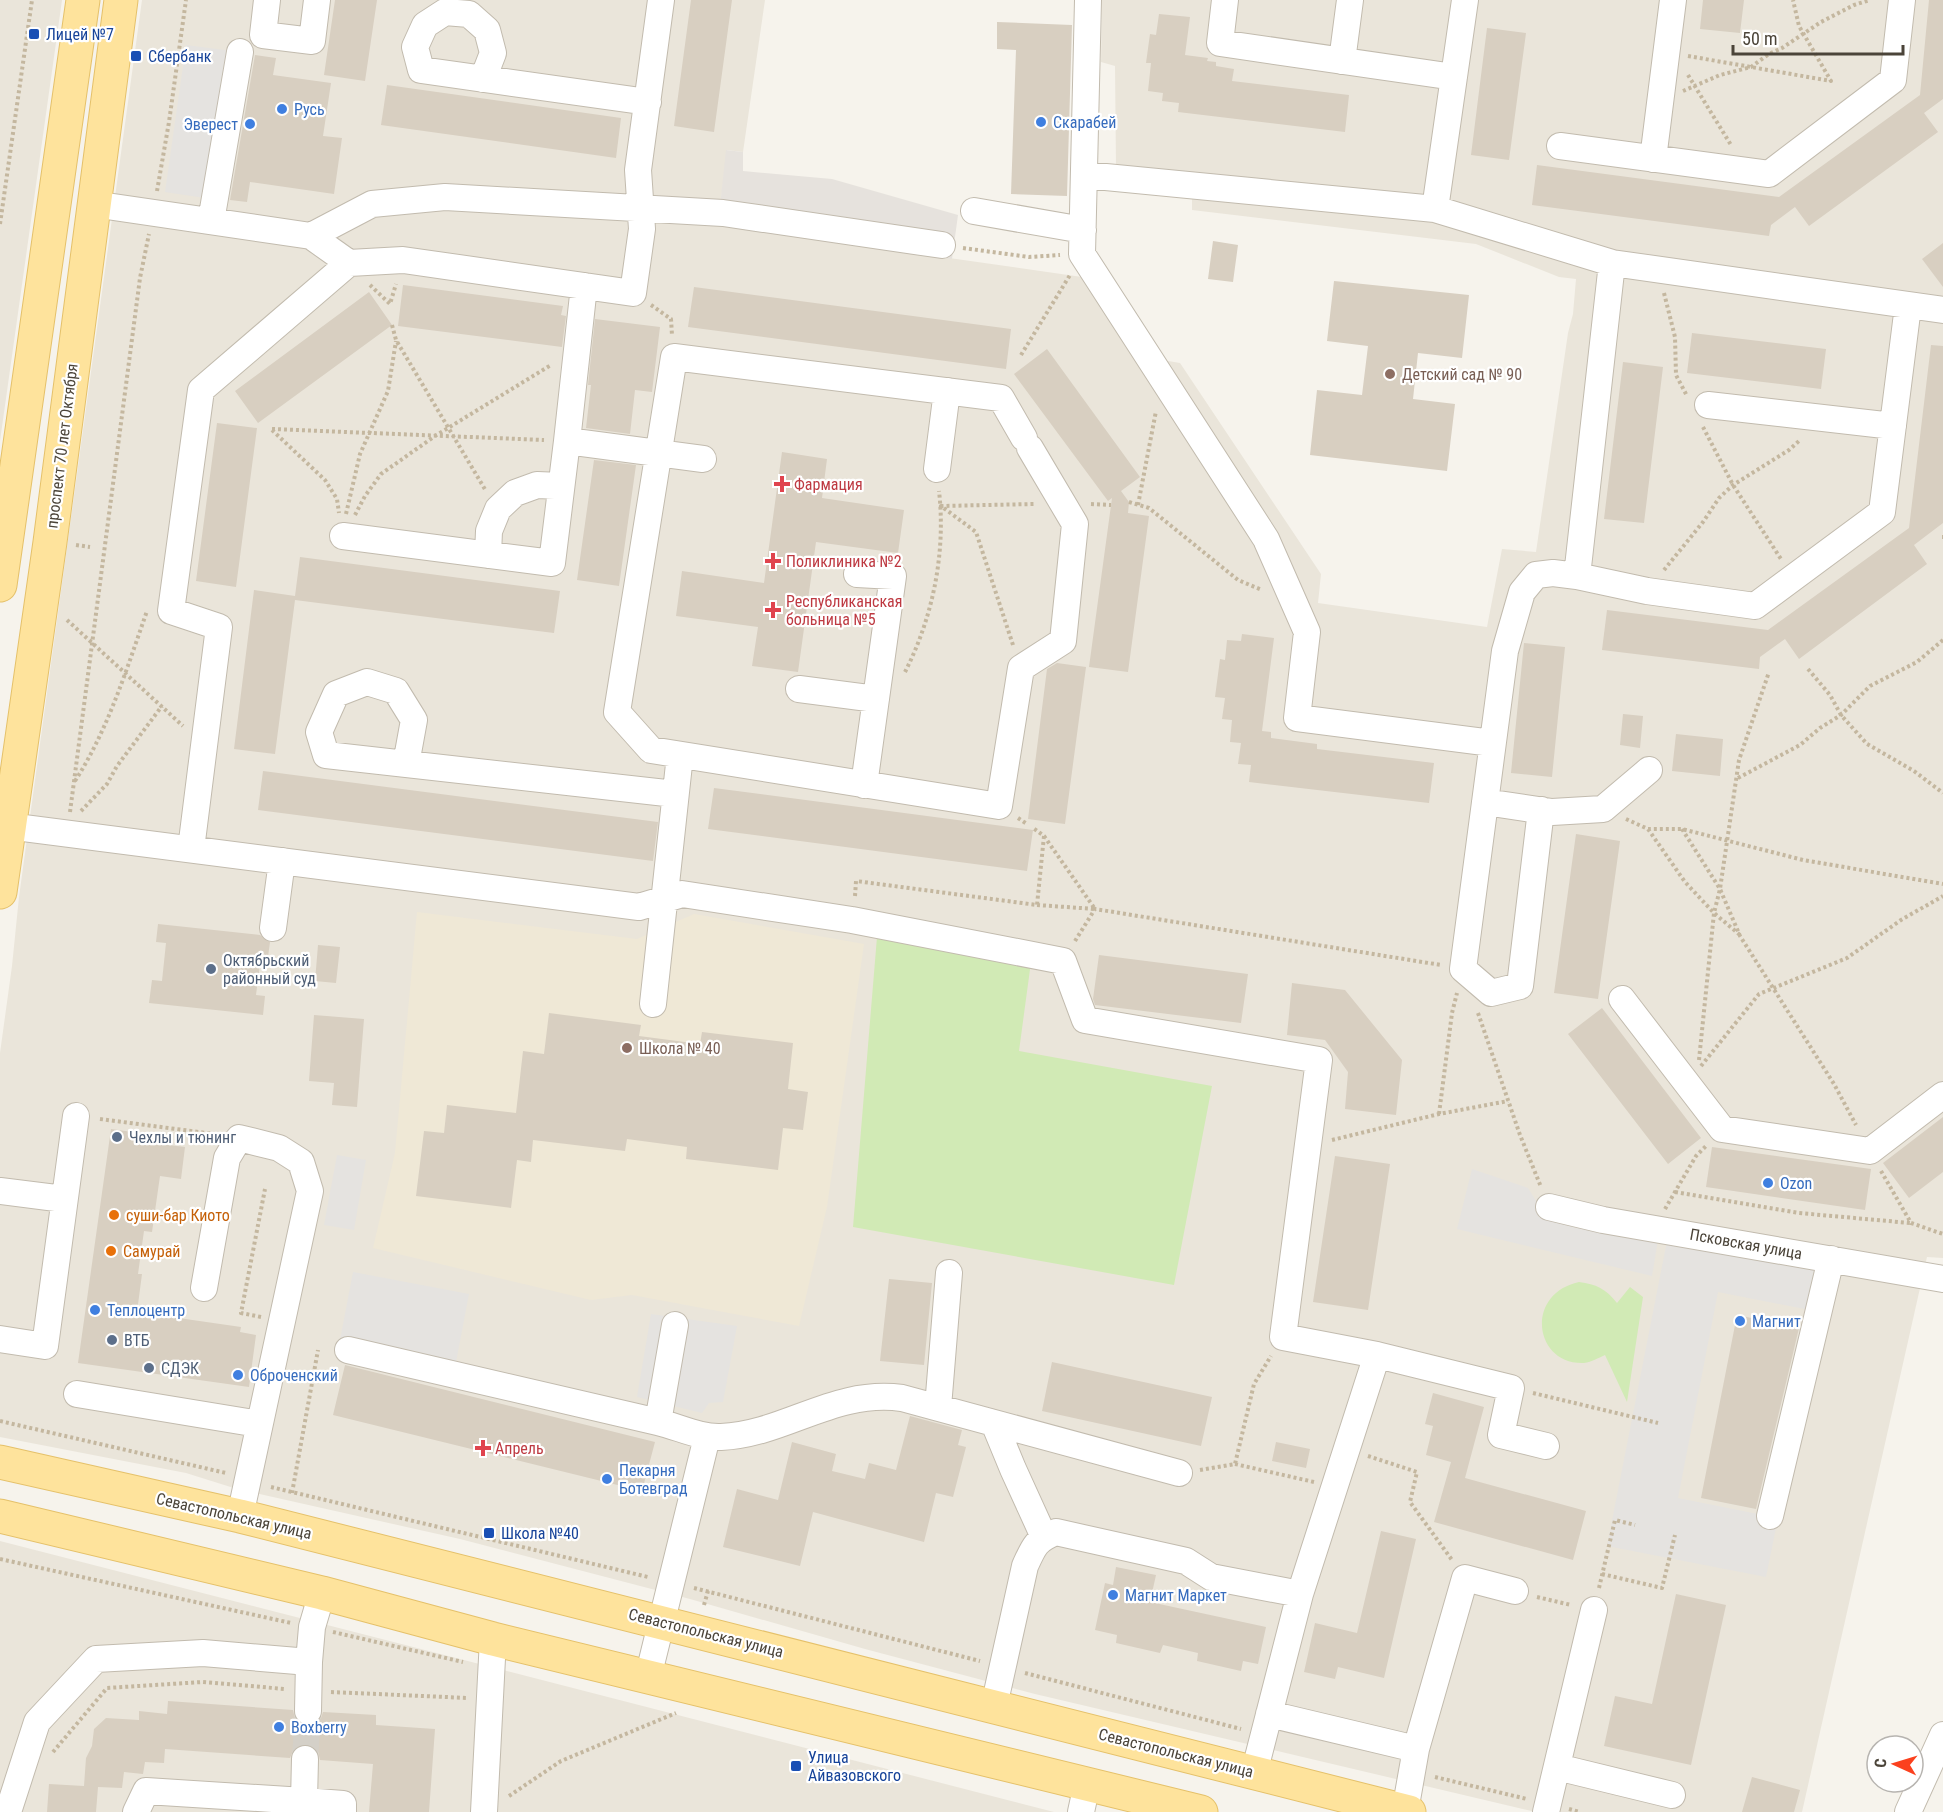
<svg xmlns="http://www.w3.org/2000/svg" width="1943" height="1812" font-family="'Roboto Condensed',sans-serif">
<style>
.residential{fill:#eae5da}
.industrial{fill:#e6e2dd}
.education{fill:#efe8d6}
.green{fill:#d1eab5}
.parking{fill:#e5e3e0}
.building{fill:#d8cfc1}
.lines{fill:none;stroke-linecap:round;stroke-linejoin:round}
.minor-tunnel{stroke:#d4d0c8;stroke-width:26;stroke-dasharray:26 13;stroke-linecap:butt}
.minor-casing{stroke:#c2bbae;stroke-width:28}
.major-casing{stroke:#e5c16a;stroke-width:35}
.path{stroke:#c4b79f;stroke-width:4;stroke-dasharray:3 3;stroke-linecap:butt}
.minor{stroke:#fff;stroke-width:26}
.major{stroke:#fee39c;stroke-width:33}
.transit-dot{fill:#1a4fb4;stroke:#fff;stroke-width:2}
.shop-dot{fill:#3f7fe0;stroke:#fff;stroke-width:2}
.education-dot{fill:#8d6e63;stroke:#fff;stroke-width:2}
.health-dot{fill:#e0444e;stroke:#fff;stroke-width:2}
.service-dot{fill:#5c6f8a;stroke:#fff;stroke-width:2}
.food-dot{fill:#e8710a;stroke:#fff;stroke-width:2}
.labels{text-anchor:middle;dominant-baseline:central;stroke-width:4.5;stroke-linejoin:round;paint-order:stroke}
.transit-label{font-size:16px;fill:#164399;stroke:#fff;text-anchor:start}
.shop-label{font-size:16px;fill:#366cbe;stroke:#fff;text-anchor:start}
.education-label{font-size:16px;fill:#785e54;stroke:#fff;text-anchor:start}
.street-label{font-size:16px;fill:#4b4439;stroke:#fff}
.health-label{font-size:16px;fill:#be3a42;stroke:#fff;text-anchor:start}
.service-label{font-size:16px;fill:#4e5e75;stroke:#fff;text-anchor:start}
.food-label{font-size:16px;fill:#c56008;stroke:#fff;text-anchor:start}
</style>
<rect width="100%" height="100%" fill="#f6f3ec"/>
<path class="residential" d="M0,0H62L0,441Z
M142,0H765L743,152L727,150L718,225L1082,277L1133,355L1180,363L1321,574L1318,603L1487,627L1502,549L1536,552L1568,333L1573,314L1576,279L1559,277L1476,244L1192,210V172L1116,167L1115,66L1101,62L1102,0H1943V1258L1927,1257L1802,1812H1536L1035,1694L865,1649L690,1599L460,1539L237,1489L186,1473L0,1437V1053L12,966L19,897Z
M0,1541L495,1668L1054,1812H0Z"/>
<path class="industrial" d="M726,150L743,152V171L832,179L958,215L952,259L718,225Z"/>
<path class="education" d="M417,912L637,939L694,914L864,944L827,1207L799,1326L632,1295L591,1300L373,1248L395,1153Z"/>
<path class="green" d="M877,937L1031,962L1019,1051L1212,1086L1174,1285L853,1227Z
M1579,1282C1596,1284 1606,1289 1617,1303L1630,1287L1643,1297L1627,1402L1605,1355C1598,1358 1592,1362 1584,1363C1534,1365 1524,1294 1579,1282Z"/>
<path class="parking" d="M186,45L240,52L219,200L165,192Z
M337,1155L366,1160L354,1230L324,1225Z
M1472,1169L1528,1188L1544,1214L1658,1240L1652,1276L1457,1229Z
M1667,1241L1818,1270L1810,1310L1718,1292L1678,1498L1778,1518L1766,1577L1607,1546Z
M353,1272L469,1294L456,1362L340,1340Z
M651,1314L737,1326L723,1402L709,1403L702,1413L637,1397Z"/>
<path class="building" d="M335,0H377L365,81L324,75Z
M691,0H732L714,132L674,126Z
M1703,0H1744L1740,33L1700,29Z
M1929,0H1943V99L1924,113L1938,132L1809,226L1795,207L1771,225L1769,236L1532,205L1537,165L1779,197L1920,95Z
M1159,14L1190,17L1185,55L1208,58L1207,61L1216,62V66L1234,69L1232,81L1349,95L1345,132L1178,112L1179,103L1162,101L1163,93L1148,91L1151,63H1146L1150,34L1156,35Z
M997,22L1072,25L1067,196L1011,194L1016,50L997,49Z
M1487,28L1526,33L1509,160L1471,155Z
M255,55L276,58L273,75L331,83L323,136L342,138L334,194L250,182L247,202L230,200Z
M387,85L621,118L616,158L381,125Z
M1213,241L1238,245L1233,282L1208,279Z
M1943,243V287L1922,259Z
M1334,281L1469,295L1462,358L1418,353L1413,399L1455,404L1447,471L1310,455L1317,390L1362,395L1368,346L1327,341Z
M403,285L563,306L561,315L566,316L562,347L398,326Z
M694,287L1011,329L1006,369L688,327Z
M369,292L392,325L258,423L235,391Z
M595,319L660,327L652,392L635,390L630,434L586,428L591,385H588Z
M1692,333L1826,349L1821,389L1687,373Z
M1931,345L1943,346V523L1914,545L1927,564L1799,659L1785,639L1760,657L1759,669L1602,650L1607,610L1768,630L1909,528Z
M1047,349L1140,477L1121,491L1129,502L1128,513L1149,516L1128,672L1089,667L1112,498L1108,501L1014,374Z
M1623,362L1663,367L1644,523L1604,519Z
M217,423L257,428L236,587L196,581Z
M782,452L827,459L822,498L904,510L898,553L816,542L798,672L752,666L758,627L676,616L682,571L764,583Z
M594,460L636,465L619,586L577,580Z
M300,557L560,591L554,633L295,600L275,754L234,749L254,590L295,596Z
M1242,634L1274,638L1262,731L1271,732V738L1317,744V749L1434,763L1429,803L1249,782L1251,765L1238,764L1241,743L1230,742L1232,720L1222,719L1225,698L1215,697L1220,659L1225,660L1227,640L1241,641Z
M1524,643L1565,647L1552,777L1511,773Z
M1057,663L1086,667L1065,824L1028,819L1047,669Z
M1623,714L1643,716L1640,748L1620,745Z
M1676,734L1723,739L1720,776L1672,771Z
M263,771L658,822L653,861L258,810Z
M714,788L1033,830L1027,871L708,829Z
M1576,834L1620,841L1598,999L1554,993Z
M158,924L260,935L270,942L268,957L261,956L256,995L265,996L263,1015L149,1003L152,980L162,981L166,943L156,942Z
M318,945L340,947L336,983L315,981Z
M1099,955L1248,974L1241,1023L1095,1005L1093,999Z
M1292,983L1345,990L1402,1060L1396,1115L1345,1109L1348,1072L1325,1040L1287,1035Z
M1602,1008L1701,1138L1668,1164L1568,1034Z
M549,1013L641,1025L639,1036L700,1044L702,1032L793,1043L788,1089L808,1092L803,1130L783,1128L778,1170L686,1159L687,1147L627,1139L625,1151L533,1140L531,1162L517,1160L511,1208L416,1196L424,1131L444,1133L447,1105L516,1113L523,1051L544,1054Z
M314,1015L364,1019L357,1107L332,1105L334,1083L309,1081Z
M1943,1117V1172L1909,1198L1883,1163Z
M111,1129L161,1136L160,1144L185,1147L181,1179L160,1176L152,1232L144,1231L138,1274H142L137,1312L241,1327L240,1332L256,1335L249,1387L78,1363Z
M1712,1147L1871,1169L1865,1210L1706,1187Z
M1335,1156L1390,1164L1368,1310L1313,1302Z
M889,1279L932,1283L924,1365L880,1361Z
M1737,1315L1799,1328L1756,1509L1701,1498Z
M1052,1362L1212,1397L1201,1446L1042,1411Z
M345,1365L655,1442L642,1491L333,1415Z
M1433,1393L1484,1407L1465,1478L1586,1511L1573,1560L1434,1522L1451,1462L1426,1455L1433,1426L1425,1424Z
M910,1416L962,1430L958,1445L966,1447L953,1497L936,1493L924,1542L813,1512L800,1566L723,1547L737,1489L778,1500L792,1442L836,1454L832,1471L865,1479L869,1463L896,1470Z
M1276,1442L1310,1449L1306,1468L1272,1461Z
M1381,1531L1416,1539L1384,1678L1338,1667L1335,1679L1304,1672L1315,1623L1357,1633Z
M1116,1567L1156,1575L1150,1602L1266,1627L1258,1664L1243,1661L1241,1671L1197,1661L1198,1653L1163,1645L1160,1653L1116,1643L1117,1635L1095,1630L1105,1583L1113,1585Z
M1676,1594L1726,1605L1691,1765L1604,1746L1615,1696L1652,1704Z
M168,1701L293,1710L295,1719L300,1723L307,1726L316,1724L321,1718L323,1712L376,1715V1725L435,1729L429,1812H369L373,1764L320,1760L318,1751L312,1746L305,1744L297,1746L293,1751L290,1758L165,1749L164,1763L145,1762L143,1774L124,1772L122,1788L98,1787L96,1812H47L49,1784L84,1786L86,1758L92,1746L94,1729L106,1718L139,1720V1711L167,1714Z
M1752,1777L1800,1790L1794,1812H1742Z"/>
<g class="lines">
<path class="minor-tunnel" d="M305,1759L308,1711"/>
<g class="minor-casing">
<path id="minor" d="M267,0L263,35L312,41L317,0
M1088,0L1082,254L1266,539L1307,632L1297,718L1492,743
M1225,0L1220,43L1454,77
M1342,61L1350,0
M483,79L493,53L487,30L469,14L445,12L425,25L415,47L421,70L648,102
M1560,146L1769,174L1893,80L1902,0
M1653,159L1673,0
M1085,175L1435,209L1612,263L1943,310
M93,204L311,236L349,263
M1435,209L1465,0
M974,211L1083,230
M211,221L240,52
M311,236L372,204L445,197L723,213L942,245
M584,286L567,441L703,459
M1708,405L1893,426
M1024,438L1001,398L674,357L617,712L651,750L999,806L1021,668L1063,641L1075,524L1030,448
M937,469L947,391
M343,536L552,563L567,441
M488,555L489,531L498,509L515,493L537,485L561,486
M857,574L893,576L864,785
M1577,576L1612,263
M799,689L876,699
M406,764L414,720L396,691L367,682L336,694L319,732L326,755L675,794
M1485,802L1552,812L1603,809L1649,770
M1541,810L1520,986L1491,993L1463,969L1505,651L1522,592L1536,575L1553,573L1577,576L1647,591L1755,606L1882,512L1908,306
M8,826L639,907L682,894L852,920L1063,961L1085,1020L1319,1060L1283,1337L1377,1355L1300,1594L1211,1577L1186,1561L1056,1532C1036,1540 1034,1546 1025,1566L994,1706
M191,849L219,627L171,611L201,390L349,263L403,260L633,293L642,229L638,170L661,0
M273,928L282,861
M1622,999L1722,1129L1870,1151L1943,1095
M653,1004L680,755
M0,1191L64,1199
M1549,1207L1603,1220L1943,1279
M204,1288L227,1158L239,1138L279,1148L301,1162L310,1191L240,1516
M0,1339L45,1346L76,1116
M348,1350L658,1422C679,1427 700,1438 721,1437C786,1434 833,1389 902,1398L1179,1473
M1377,1355L1511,1388L1501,1435L1546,1446
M77,1394L259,1424
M938,1407L949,1273
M658,1422L675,1325
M994,1423L1013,1469L1044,1537
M1770,1516L1831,1259
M309,1662L312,1627L322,1593
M648,1677L707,1437
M1269,1714L1416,1749
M1557,1767L1672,1795
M1254,1773L1300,1594
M304,1801L343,1804V1812
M1405,1811L1416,1749L1465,1578L1515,1591
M8,1812L37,1722L96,1659L203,1653L309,1662L308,1711
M136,1812L146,1791L304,1801L305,1759
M484,1812L493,1639
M1081,1812L1087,1784
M1546,1812L1594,1610
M1908,1812L1943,1735"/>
</g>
<g class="major-casing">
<path id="major" d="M0,585L83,0
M0,892L50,542L121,0
M0,1462L240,1516L1409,1812
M0,1516L322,1593L493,1639L1201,1812"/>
</g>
<path class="path" d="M1688,56L1831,81L1799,26L1793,0
M1688,75L1731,145
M1683,91L1720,75L1751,67L1769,54L1782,48L1821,22L1854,5L1870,0
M157,191L169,122L186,0
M0,224L32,0
M963,248L1029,257L1060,255
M370,285L390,304L396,284
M1664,293L1675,337L1676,375L1687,396
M651,305L671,319L672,335
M392,325L396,340L486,491
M1021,355L1070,275
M1703,427L1733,485L1781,559
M272,429L544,440
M272,430L325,480L337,499L339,513
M1129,502L1149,508L1238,580L1262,590
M1091,504L1111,505
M1138,505L1156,411
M346,514L360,454L388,391L396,341
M355,515L365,496L381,474L435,436L551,365
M1942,537H1943
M76,545L90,547
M1664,570L1703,522L1719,498L1733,485L1789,450L1800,440
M67,620L183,726
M1013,645L976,532L941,506L1035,504
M1808,669L1830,695L1841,715L1867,744L1914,771L1943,793
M905,672C933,617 946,552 939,491
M1738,778L1800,745L1820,728L1841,715L1870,686L1917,662L1943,640
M75,781C108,730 127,668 147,611
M81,811L107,784L117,766L162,706
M70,812L140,278L149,234
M1018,818L1027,824
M1626,819L1648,829H1682L1803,860L1943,884
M1648,829L1685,882L1714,913L1740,935
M1682,829L1720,889L1740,936L1834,1084L1856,1125
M1044,836L1095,909
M855,896L856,881L1037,905L1044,836L1033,828
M1037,905L1095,909
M1075,941L1095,909L1441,965
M1478,1013L1520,1135L1541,1187
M1699,1060L1714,913L1720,889L1739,760L1769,672
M1701,1066L1759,994L1847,958L1901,920L1943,896
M1439,1114L1452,1013L1457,993
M100,1119L214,1134
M1332,1140L1439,1114L1508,1101
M1881,1171L1911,1223L1943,1234
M1675,1192L1799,1213L1910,1223
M1665,1209L1696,1156L1707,1145
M261,1317L241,1313L265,1189
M1533,1393L1658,1423
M0,1421L226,1473
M1368,1456L1417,1472L1410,1502L1452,1560
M1235,1464L1314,1482
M1200,1470L1235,1464L1254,1384L1271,1356
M271,1487L648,1577
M292,1493L318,1350
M0,1559L291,1623
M1602,1574L1662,1588L1675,1535
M694,1588L980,1661
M1599,1588L1615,1520L1635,1525
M1537,1597L1571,1605
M704,1605L708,1591
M333,1632L463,1662
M1025,1673L1241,1729
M331,1692L468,1698
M53,1752L107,1688L203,1682L285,1689
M1435,1777L1527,1799
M509,1796L561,1761L676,1713
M1569,1809L1580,1812"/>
<use href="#minor" class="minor"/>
<use href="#major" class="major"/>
</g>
<g class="transit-dot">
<rect x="28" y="28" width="12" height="12" rx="3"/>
<rect x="130" y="50" width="12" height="12" rx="3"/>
<rect x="483" y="1527" width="12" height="12" rx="3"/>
<rect x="790" y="1760" width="12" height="12" rx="3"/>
</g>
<g class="shop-dot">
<circle cx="282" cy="109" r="6"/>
<circle cx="1041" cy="122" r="6"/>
<circle cx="250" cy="124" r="6"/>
<circle cx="1768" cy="1183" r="6"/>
<circle cx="95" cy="1310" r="6"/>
<circle cx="1740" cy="1321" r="6"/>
<circle cx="238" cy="1375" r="6"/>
<circle cx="607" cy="1479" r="6"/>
<circle cx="1113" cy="1595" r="6"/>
<circle cx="279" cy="1727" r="6"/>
</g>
<g class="education-dot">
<circle cx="1390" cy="374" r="6"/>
<circle cx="627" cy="1048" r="6"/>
</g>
<g class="health-dot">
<path d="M779 475h6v6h6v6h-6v6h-6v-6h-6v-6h6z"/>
<path d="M770 552h6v6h6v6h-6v6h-6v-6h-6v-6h6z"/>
<path d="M770 601h6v6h6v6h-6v6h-6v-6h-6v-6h6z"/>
<path d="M480 1439h6v6h6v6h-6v6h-6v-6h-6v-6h6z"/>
</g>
<g class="service-dot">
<circle cx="211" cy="969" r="6"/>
<circle cx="117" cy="1137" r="6"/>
<circle cx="112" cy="1340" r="6"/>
<circle cx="149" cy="1368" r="6"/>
</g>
<g class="food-dot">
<circle cx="114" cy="1215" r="6"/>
<circle cx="111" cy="1251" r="6"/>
</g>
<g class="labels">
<g class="transit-label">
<text x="46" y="34">Лицей №7</text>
<text x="148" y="56">Сбербанк</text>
<text x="501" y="1533">Школа №40</text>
<text x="808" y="1757">Улица<tspan x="808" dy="18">Айвазовского</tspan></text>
</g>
<g class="shop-label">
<text x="294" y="109">Русь</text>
<text x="1053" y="122">Скарабей</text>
<text x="238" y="124" text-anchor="end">Эверест</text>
<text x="1780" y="1183">Ozon</text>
<text x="107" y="1310">Теплоцентр</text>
<text x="1752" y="1321">Магнит</text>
<text x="250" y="1375">Оброченский</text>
<text x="619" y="1470">Пекарня<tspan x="619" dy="18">Ботевград</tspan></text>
<text x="1125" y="1595">Магнит Маркет</text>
<text x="291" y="1727">Boxberry</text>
</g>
<g class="education-label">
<text x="1402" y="374">Детский сад № 90</text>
<text x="639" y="1048">Школа № 40</text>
</g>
<g class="street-label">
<text transform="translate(62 446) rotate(-83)">проспект 70 лет Октября</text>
<text transform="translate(1746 1244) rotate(10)">Псковская улица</text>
<text transform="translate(234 1516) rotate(13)">Севастопольская улица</text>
<text transform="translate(706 1633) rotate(14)">Севастопольская улица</text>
<text transform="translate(1176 1753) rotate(14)">Севастопольская улица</text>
</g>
<g class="health-label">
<text x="794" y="484">Фармация</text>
<text x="786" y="561">Поликлиника №2</text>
<text x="786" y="601">Республиканская<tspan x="786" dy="18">больница №5</tspan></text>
<text x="495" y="1448">Апрель</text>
</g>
<g class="service-label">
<text x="223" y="960">Октябрьский<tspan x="223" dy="18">районный суд</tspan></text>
<text x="129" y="1137">Чехлы и тюнинг</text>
<text x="124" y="1340">ВТБ</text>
<text x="161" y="1368">СДЭК</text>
</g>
<g class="food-label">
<text x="126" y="1215">суши-бар Киото</text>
<text x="123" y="1251">Самурай</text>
</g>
</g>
<g transform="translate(1895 1764) rotate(274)"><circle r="28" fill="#ffffff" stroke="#b7b4b0" stroke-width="1.5"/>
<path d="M0-4.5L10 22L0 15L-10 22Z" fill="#fb411e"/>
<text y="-9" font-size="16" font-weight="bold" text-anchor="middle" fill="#4b4439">С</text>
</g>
<path d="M1733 45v9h170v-9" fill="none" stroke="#4b4439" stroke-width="3"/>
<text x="1742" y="45" font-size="18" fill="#4b4439" stroke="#ffffff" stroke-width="4.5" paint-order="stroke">50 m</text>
</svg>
